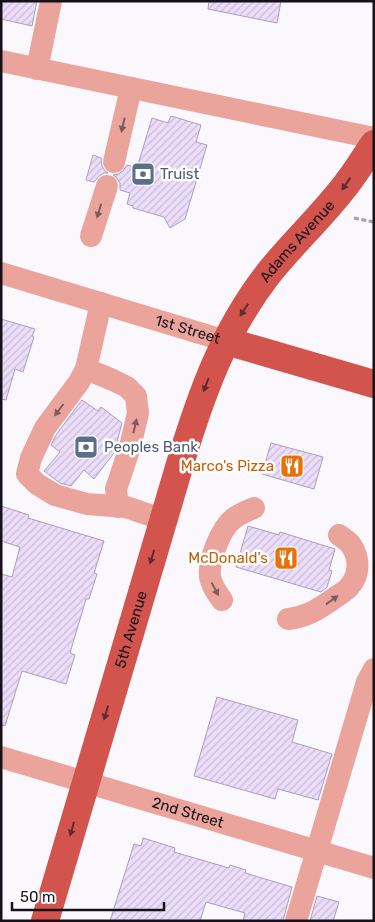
<svg xmlns="http://www.w3.org/2000/svg" width="375" height="922" font-family="Rubik,sans-serif">
<style>
.building{fill:url(#building-hatch);stroke:#ad9fbb}
.lines{fill:none;stroke-linecap:round;stroke-linejoin:round}
.path{stroke:#a3a0a7;stroke-width:3;stroke-dasharray:5 2.5;stroke-linecap:butt}
.minor{stroke:#eaa49c;stroke-width:22}
.major{stroke:#d2544d;stroke-width:28}
.oneway{fill:#805a5c}
.oneway2{fill:#612c2f}
.labels{text-anchor:middle;dominant-baseline:central;stroke-width:5;stroke-linejoin:round;paint-order:stroke}
.service-label{font-size:15px;fill:#4e5e75;stroke:#fff;text-anchor:start}
.street-label{font-size:15px;fill:#16111b;stroke:#fff}
.food-label{font-size:15px;fill:#c56008;stroke:#fff;text-anchor:end}
</style>
<defs>
<pattern id="building-hatch" width="6" height="6" patternUnits="userSpaceOnUse" patternTransform="scale(1.25)"><rect width="6" height="6" fill="#ecddfa"/><path d="M-1 1l2-2M0 6l6-6M5 7l2-2" fill="none" stroke="#cabdd6"/></pattern>
</defs>
<rect width="100%" height="100%" fill="#faf7fd"/>
<path class="building" d="M1,1H37L32,26L1,19Z
M209,1H281L277,23L208,9Z
M171,116L201,125L196,142L207,145L185,219L170,228L164,217L133,208V206L127,204L130,193L120,190V183L117,178L113,175L118,174L123,171L127,165L137,168L152,118L168,123Z
M93,155L101,158L102,166L105,171L108,173H104L99,176L94,182L86,180Z
M1,319L35,329L32,336L34,337L23,372L15,369L6,400L1,399Z
M82,400L98,411L101,407L122,423L114,453L94,479L84,470L71,486L60,483L44,471L60,452L51,445L56,435Z
M271,443L323,457L314,489L262,474Z
M1,506L29,515L28,518L104,541L94,573L97,574L89,599H86L70,653L75,655L66,684L22,671L5,726L1,725V574L12,577L20,547L1,541Z
M248,526L279,535L280,532L335,549L329,570L332,571L327,587L321,592L236,567Z
M217,697L298,720L292,742L332,754L318,800L278,789L275,799L194,776Z
M143,838L175,848L174,852L229,868L230,865L246,870L245,873L292,887L283,921H243L245,913L206,902L200,921H110L134,844L141,846Z
M317,896L339,902L333,921H310Z"/>
<g class="lines">
<path class="path" d="M354,218L374,222"/>
<g class="minor">
<path d="M1,61L374,138"/>
<path d="M37,69L51,1"/>
<path d="M114,162L131,88"/>
<path d="M91,236L107,186"/>
<path id="s1" d="M1,273L226,341"/>
<path d="M101,303L86,369L79,382L45,428L31,458L27,474L37,484L55,495L87,504L126,507L164,520"/>
<path d="M86,369L113,380L127,387L136,396L138,413L130,447L116,489L118,507"/>
<path d="M222,600C217,593 211,585 210,576C208,561 221,528 233,519C239,514 247,511 254,508"/>
<path d="M288,619C306,617 319,609 333,599C338,595 345,592 349,587C360,575 360,558 351,545C348,541 343,538 339,535"/>
<path id="s2" d="M1,757L374,868"/>
<path d="M296,921L367,682L374,669"/>
</g>
<g class="major">
<path d="M226,341L374,384"/>
<path id="s3" d="M45,921L180,464C201,395 223,332 268,274C291,245 318,220 341,191C353,177 363,160 374,144"/>
</g>
</g>
<defs><path id="oneway-solid" d="M-6-.8H1V-3.2L6.5 0L1 3.2V.8H-6Z" transform="scale(1.25)"/></defs>
<g class="oneway">
<use href="#oneway-solid" transform="translate(123 125) rotate(103)"/>
<use href="#oneway-solid" transform="translate(99 211) rotate(107)"/>
<use href="#oneway-solid" transform="translate(59 410) rotate(127)"/>
<use href="#oneway-solid" transform="translate(135 426) rotate(-77)"/>
<use href="#oneway-solid" transform="translate(215 589) rotate(62)"/>
<use href="#oneway-solid" transform="translate(332 600) rotate(-36)"/>
</g>
<g class="oneway2">
<use href="#oneway-solid" transform="translate(346 184) rotate(125)"/>
<use href="#oneway-solid" transform="translate(244 310) rotate(123)"/>
<use href="#oneway-solid" transform="translate(206 385) rotate(111)"/>
<use href="#oneway-solid" transform="translate(152 557) rotate(107)"/>
<use href="#oneway-solid" transform="translate(106 713) rotate(106)"/>
<use href="#oneway-solid" transform="translate(72 829) rotate(106)"/>
</g>
<defs>
<g id="bank-square" transform="scale(1.25)"><rect x="-9" y="-9" width="18" height="18" rx="4" fill="#5c6f8a" stroke="#fff"/><path d="M-6-4H6V4H-6ZM0-2.3a2.3 2.3 0 1 0 0 4.6a2.3 2.3 0 1 0 0-4.6Z" fill="#fff"/></g>
<g id="restaurant-square" transform="scale(1.25)"><rect x="-9" y="-9" width="18" height="18" rx="4" fill="#e8710a" stroke="#fff"/><path d="M-5-6h1v4h1v-4h1v4h1v-4h1v5L-1.5 .5V6h-2V.5L-5-1ZM5-6V6H3V1.5H1.5Q1.5-4 5-6Z" fill="#fff"/></g>
</defs>
<g fill-rule="evenodd">
<use href="#bank-square" x="143" y="174"/>
<use href="#bank-square" x="86" y="447"/>
<use href="#restaurant-square" x="292" y="466"/>
<use href="#restaurant-square" x="286" y="558"/>
</g>
<g class="labels">
<g class="service-label">
<text x="160" y="174">Truist</text>
<text x="104" y="447">Peoples Bank</text>
</g>
<g class="street-label">
<text stroke="none"><textPath href="#s3" startOffset="731">Adams Avenue</textPath></text>
<text stroke="none"><textPath href="#s1" startOffset="195">1st Street</textPath></text>
<text stroke="none"><textPath href="#s3" startOffset="304">5th Avenue</textPath></text>
<text stroke="none"><textPath href="#s2" startOffset="195">2nd Street</textPath></text>
</g>
<g class="food-label">
<text x="274" y="466">Marco's Pizza</text>
<text x="268" y="558">McDonald's</text>
</g>
</g>
<rect width="375" height="922" fill="none" stroke="#16111b" stroke-width="5"/>
<path d="M12 902v8h152v-8" fill="none" stroke="#16111b" stroke-width="2.5"/>
<text x="20" y="902" font-size="15" fill="#16111b" stroke="#ffffff" stroke-width="4" paint-order="stroke">50 m</text>
</svg>
